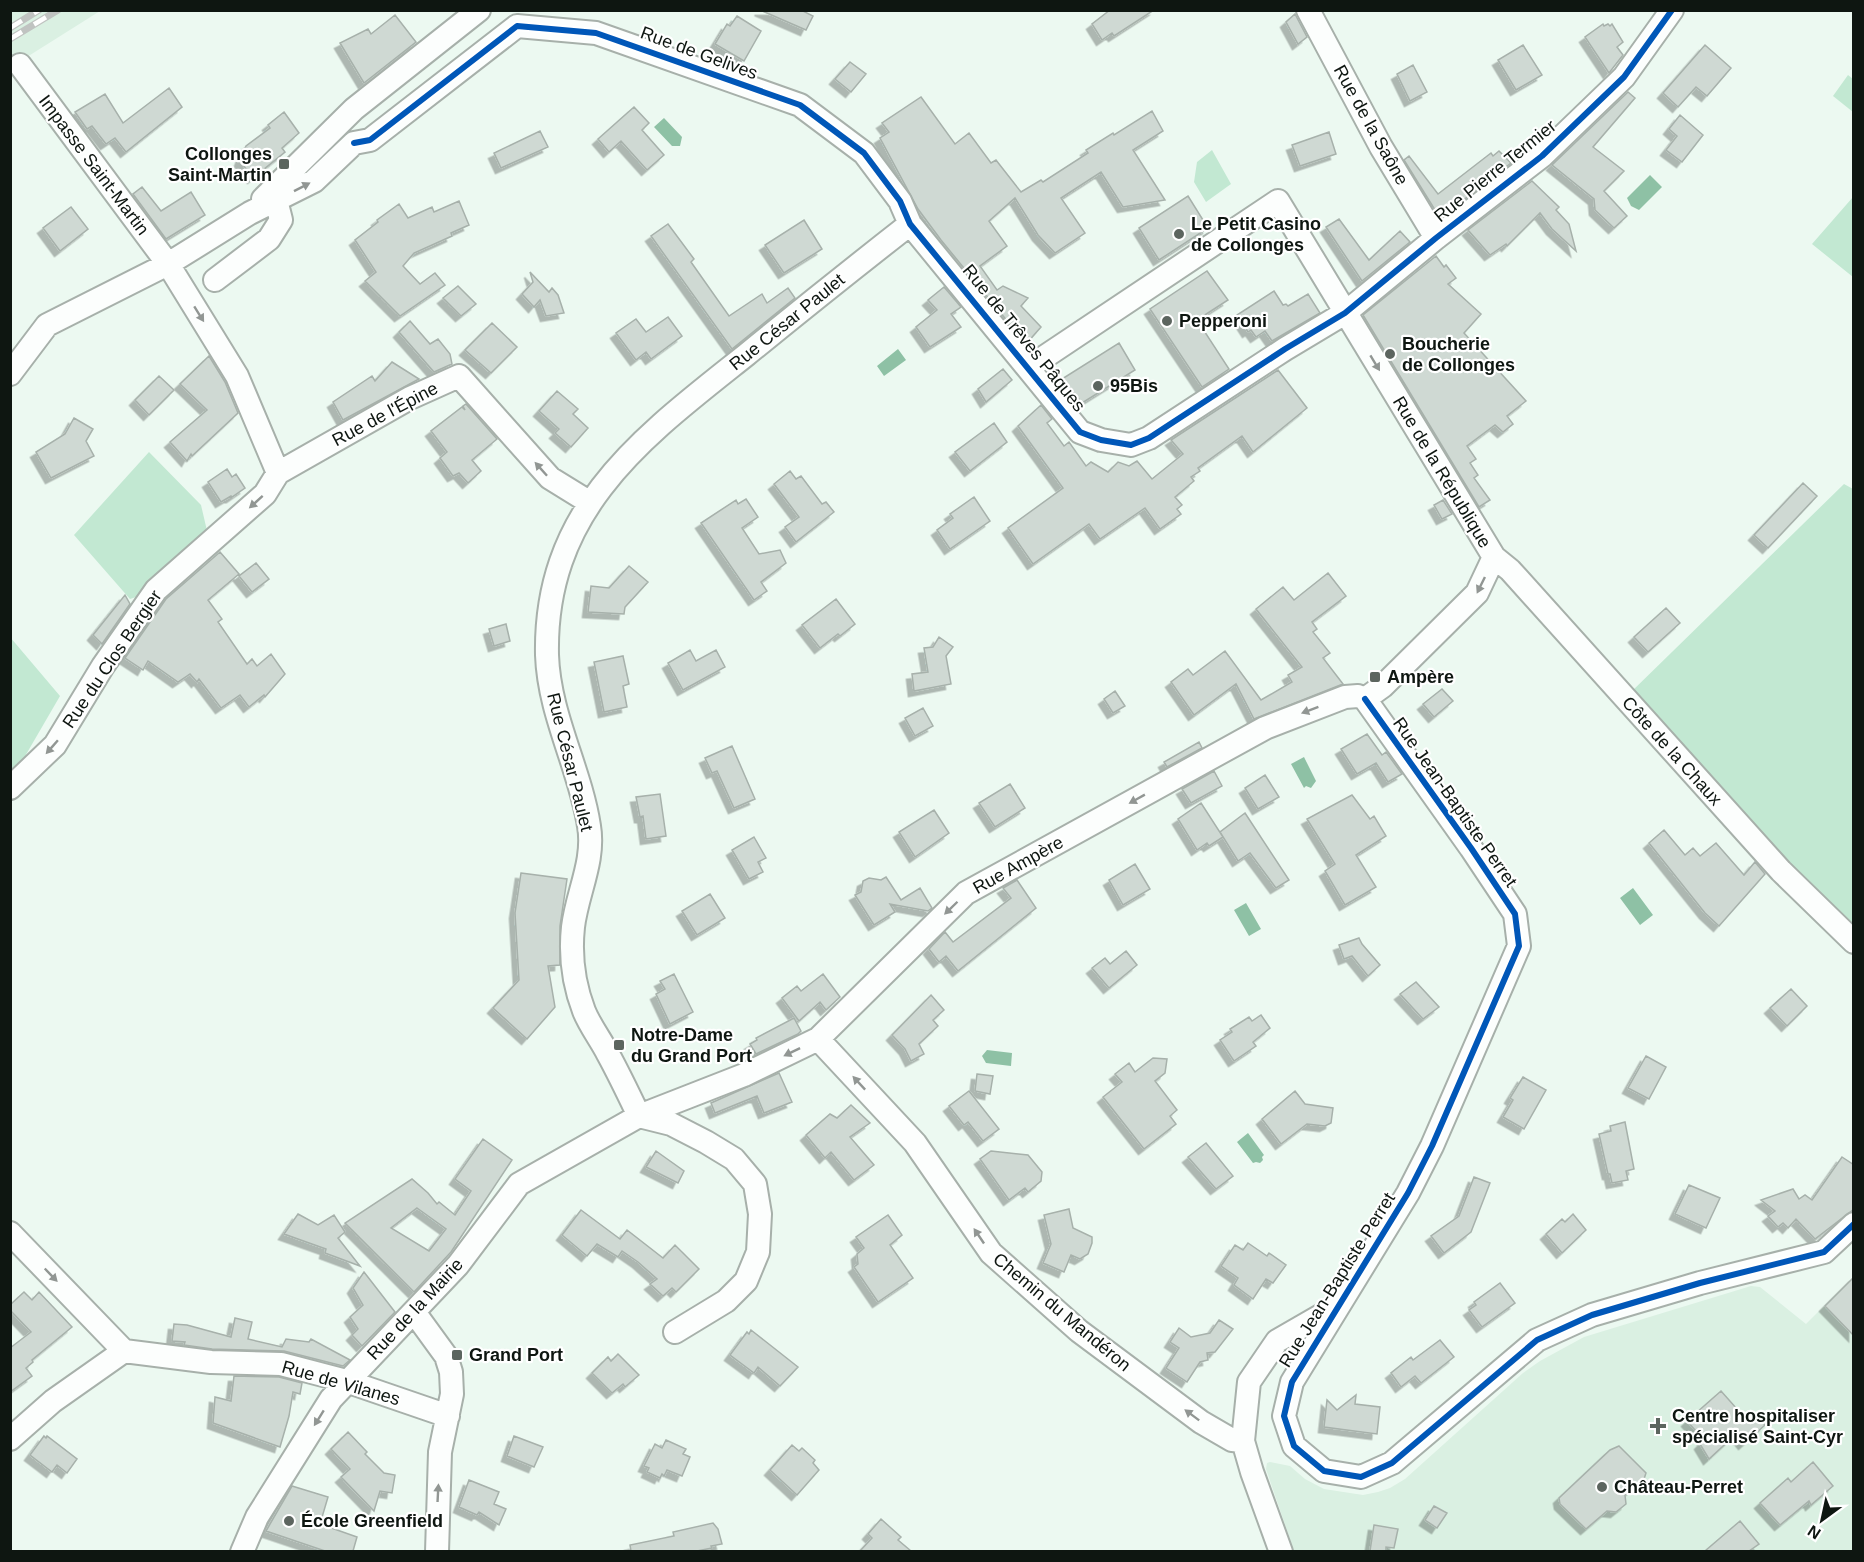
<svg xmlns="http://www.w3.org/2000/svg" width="1864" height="1562" font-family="Arial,sans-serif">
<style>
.built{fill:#daf0e2}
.green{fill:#c2e8d2}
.water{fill:#8ec1a5}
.building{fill:#cfd9d3;stroke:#a7b1ab;stroke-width:1.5;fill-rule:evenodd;filter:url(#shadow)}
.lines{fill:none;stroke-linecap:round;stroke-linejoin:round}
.minor-casing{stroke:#a7b0aa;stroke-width:26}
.minor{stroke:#fcfefd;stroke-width:22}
.rail-casing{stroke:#c0c3c1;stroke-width:7}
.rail{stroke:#fff;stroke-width:4.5;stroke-dasharray:14;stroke-linecap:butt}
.cycleway-casing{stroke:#fff;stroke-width:10}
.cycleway{stroke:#0057b8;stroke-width:6}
.oneway{fill:#919693}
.poi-dot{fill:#5c655f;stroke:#fff;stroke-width:2}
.labels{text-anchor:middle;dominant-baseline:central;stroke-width:4.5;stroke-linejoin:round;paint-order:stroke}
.street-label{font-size:18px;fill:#0e1611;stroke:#fff}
.poi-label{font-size:18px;font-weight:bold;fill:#0e1611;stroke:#fff;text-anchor:start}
</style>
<defs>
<filter id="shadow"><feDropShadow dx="-5.5" dy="5.5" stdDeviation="0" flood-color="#0004"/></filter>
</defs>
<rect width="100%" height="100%" fill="#ecf9f1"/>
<path class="built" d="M11,11H100L19,62L34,81L23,89L11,73Z
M1853,1277V1551H1294L1266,1469L1267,1463L1270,1462L1290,1466L1305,1479L1324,1489L1363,1495L1378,1492L1390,1488L1405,1479L1523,1373L1540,1361L1584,1337L1751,1286L1760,1287L1806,1324Z"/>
<path class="green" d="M1848,75L1853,79V112L1833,96Z
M1212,150L1231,184L1206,202L1194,182L1197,162Z
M1853,197V277L1812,244Z
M149,452L201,505L208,535L145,594L130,599L74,535Z
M1844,484L1853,489V930L1629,694Z
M10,637L60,696L24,758L11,772Z"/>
<path class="water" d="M664,118L682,137L680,146H672L654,127Z
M1650,175L1662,187L1639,210L1631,206L1627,198Z
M898,349L906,360L884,376L877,366Z
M1304,757L1316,781L1311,788L1306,786L1304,788L1291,764Z
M1633,888L1653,915L1640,925L1620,898Z
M1246,903L1261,929L1249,936L1234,910Z
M987,1050L1012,1053L1011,1066L986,1063L982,1056Z
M1248,1133L1264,1155L1262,1157L1263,1160L1260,1163L1256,1162L1253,1163L1237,1142Z"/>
<path class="building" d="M760,10H801L813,16L806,30Z
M1110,10H1154L1114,36L1112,33L1102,40L1092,24Z
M1295,14L1307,37L1298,44L1286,22Z
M395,15L416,42L364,83L340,43L368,29L371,34Z
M737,16L761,31L744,61L715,44L727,24L730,26Z
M1603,24L1604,26L1608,24L1610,26L1612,24L1623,42L1617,47L1623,55L1609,73L1585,37Z
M1523,45L1542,75L1516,90L1498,60Z
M1705,45L1731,68L1707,96L1696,87L1678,107L1663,93Z
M850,62L866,74L851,92L835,79Z
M1413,65L1427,92L1410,101L1397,74Z
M169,88L182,107L126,152L115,138L106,144L92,126L87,129L75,112L105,94L123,123Z
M1628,92L1635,98L1593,147L1624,171L1604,191L1627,216L1614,228L1595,210L1594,199L1552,165Z
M921,97L955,144L969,133L991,163L996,160L1021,192L1041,180L1043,182L1088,153L1086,150L1113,133L1114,135L1152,111L1163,131L1133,150L1165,200L1123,207L1101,172L1061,198L1085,233L1055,253L1038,235L1015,198L989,221L1007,246L980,266L997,290L1003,286L1028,298L1021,306L1041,327L1026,344L941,240L918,209L880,138L889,132L882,123Z
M634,107L649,123L642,130L664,155L647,170L621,141L609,152L598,139Z
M284,112L299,133L282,148L285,152L253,178L240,161L246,146L270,128L268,125Z
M1680,115L1703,135L1682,162L1666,150L1677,136L1669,129Z
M540,131L548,147L501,168L494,153Z
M1329,132L1336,154L1300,166L1292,145Z
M1499,151L1511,163L1440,218L1404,160L1409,156L1438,194L1491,153L1493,156Z
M1532,181L1559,207L1556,210L1569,224L1576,251L1552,229L1540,213L1507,246L1506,244L1490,255L1468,230Z
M142,187L161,211L191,192L205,215L166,239L133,194Z
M1188,196L1208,228L1159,260L1139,228Z
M459,201L469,225L451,233L452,236L414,253L403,266L420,284L435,273L445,285L400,316L365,281L376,272L355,240L378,222L377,220L399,204L408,218L432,207L434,212Z
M71,207L88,229L60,251L43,228Z
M1339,219L1369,260L1400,231L1410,242L1362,281L1326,227Z
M804,220L822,249L784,273L765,245Z
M668,224L694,259L691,262L729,316L762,294L767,303L788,288L795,298L732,349L651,236Z
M1436,256L1444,267L1446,265L1456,278L1448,284L1481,314L1464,333L1526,401L1507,416L1513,424L1503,432L1495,425L1467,446L1476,459L1470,463L1478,475L1474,478L1490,500L1479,507L1363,315Z
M1207,271L1228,300L1197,320L1229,369L1202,387L1150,309Z
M530,272L549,292L552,288L558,295L564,313L546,316L540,300L534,307L522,294L533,282Z
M458,286L476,304L461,316L443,298Z
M944,287L961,307L951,314L961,327L930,347L916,327L937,310L928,300Z
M1274,291L1283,305L1286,304L1288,306L1308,294L1320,313L1272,341L1265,331L1256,337L1251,330L1248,332L1237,315Z
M668,317L682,336L651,359L646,352L636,360L616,333L636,319L646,332Z
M410,321L430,344L438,339L450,354L452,364L434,372L399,332Z
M492,323L517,347L491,373L465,350Z
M1119,343L1135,370L1082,403L1062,379Z
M209,356L225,382L238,413L192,456L191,454L187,461L170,442L207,410L180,384Z
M392,362L419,379L343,420L333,402L372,376L375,381Z
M1003,369L1012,380L986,402L978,389Z
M1278,370L1307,408L1253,452L1242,436L1198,468L1200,471L1191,477L1194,481L1175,497L1182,505L1177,509L1181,514L1160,529L1145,508L1100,539L1089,524L1033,564L1008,528L1063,488L1018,426L1041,405L1052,419L1047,423L1064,446L1069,442L1086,466L1091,462L1108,472L1118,462L1129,466L1137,461L1152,479L1183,454L1171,440Z
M159,376L174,390L149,415L135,400Z
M557,391L578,409L573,414L588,428L571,447L555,433L559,429L539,411Z
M466,404L497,439L472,460L481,471L468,483L459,473L453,476L440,458L447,452L431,431L462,407L465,410L463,406Z
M74,418L93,429L86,441L94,456L51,478L36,452L65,434Z
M994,423L1007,442L970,471L955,452Z
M227,469L232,477L236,474L245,488L232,497L231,496L221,502L208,482Z
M790,471L796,479L801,476L822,504L826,502L834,512L796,542L785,527L799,517L774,484Z
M1803,483L1817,496L1768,548L1754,535Z
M974,497L990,521L950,549L937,530L953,518L950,514Z
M746,499L758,517L742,528L759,554L780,550L786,563L761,582L767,591L754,600L701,523L736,500L738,504Z
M1443,500L1452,514L1442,519L1434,505Z
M220,552L239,574L208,600L222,619L218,622L247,664L252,659L257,666L271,654L285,674L265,697L264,695L249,707L240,695L221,708L199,679L197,682L190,674L178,682L148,661L143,670L125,658L166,599Z
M256,563L269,579L252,592L239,576Z
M629,566L648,582L625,607L624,614L588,612L591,586L609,588Z
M1328,573L1346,596L1312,622L1317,629L1313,632L1330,653L1323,658L1343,684L1254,719L1236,684L1194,715L1171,682L1188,669L1193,675L1225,651L1261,700L1292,682L1288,675L1302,667L1256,609L1283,587L1294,600Z
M125,595L130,604L102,644L93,635Z
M836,599L855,624L840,636L838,634L820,648L802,625Z
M1666,608L1680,623L1648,652L1634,637Z
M506,624L510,641L494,646L489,629Z
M939,637L953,647L946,656L951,684L914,691L912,674L928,672L924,648L933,647Z
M690,650L696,661L716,650L725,667L683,690L668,663Z
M623,656L629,684L623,686L627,707L604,712L594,662Z
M1442,689L1453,701L1434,717L1423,704Z
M1115,691L1125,706L1113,713L1104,699Z
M923,708L933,726L915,736L905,718Z
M1367,734L1382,755L1386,752L1402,774L1388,782L1376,763L1357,774L1341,749Z
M1199,742L1202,748L1167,767L1164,762Z
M732,746L755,799L734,808L717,771L712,773L705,758Z
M1214,771L1222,786L1191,803L1182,789Z
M1265,775L1279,797L1258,809L1245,788Z
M1010,784L1025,808L995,827L979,803Z
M660,794L666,836L646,839L643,816L640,817L636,797Z
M1352,795L1370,819L1374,816L1386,836L1356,855L1376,887L1345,905L1325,871L1335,864L1307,819Z
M1201,803L1223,837L1209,846L1207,843L1197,850L1178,819Z
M934,810L949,833L915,857L899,832Z
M1245,813L1289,880L1276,888L1250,853L1238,861L1220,832Z
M1664,830L1685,855L1693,848L1700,856L1716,843L1744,875L1755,862L1765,874L1719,926L1705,913L1649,843Z
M754,837L766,858L758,862L763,872L749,879L732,850Z
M1135,864L1150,889L1123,905L1109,880Z
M521,873L567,879L560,926V965L548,966L555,1007L527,1039L493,1008L519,980L515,913Z
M886,877L901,900L920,888L932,908L928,911L890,904L895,912L874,925L855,895L861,892L863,881L869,878L881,880Z
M1017,880L1036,908L958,971L946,956L939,962L929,949L945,932L953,942L1011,898L1003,888Z
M710,894L725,918L697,935L682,911Z
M1359,938L1362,944L1380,965L1368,976L1352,956L1344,959L1339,945Z
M1126,951L1137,965L1109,988L1092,968L1105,958L1110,964Z
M674,974L693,1012L670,1024L656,994L665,989L660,981Z
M823,974L840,997L826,1010L820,1002L799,1021L782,998L797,986L801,991Z
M1416,982L1439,1007L1423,1019L1400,994Z
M1791,989L1807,1006L1787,1026L1770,1008Z
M931,995L944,1010L933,1020L938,1026L919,1044L924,1054L911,1061L905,1049L892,1035Z
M1261,1015L1270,1028L1253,1042L1256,1046L1234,1061L1220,1040L1232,1032L1230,1029L1249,1017L1252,1021Z
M794,1018L801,1031L798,1034L756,1054L750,1044L757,1040L756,1038Z
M1646,1056L1666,1067L1649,1099L1628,1088Z
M1153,1058L1167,1059L1165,1073L1155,1081L1177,1110L1170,1116L1176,1124L1144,1149L1103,1097L1122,1082L1115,1074L1129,1063L1135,1072Z
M779,1073L792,1102L764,1113L757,1096L715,1113L711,1103Z
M977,1074L993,1076L990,1094L975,1091Z
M1523,1077L1546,1090L1524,1129L1503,1117L1513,1100L1510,1098Z
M969,1091L999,1129L983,1141L968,1122L964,1125L949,1106Z
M1295,1091L1305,1104L1333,1108L1331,1123L1325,1126L1307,1124L1281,1144L1262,1119Z
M851,1105L870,1123L850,1137L874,1165L854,1180L831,1152L825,1158L806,1135L830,1114L837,1118Z
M1625,1122L1634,1169L1626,1171L1628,1180L1612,1183L1610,1174H1608L1599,1134L1611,1131L1610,1126Z
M483,1139L512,1160L451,1252L414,1292L345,1223L412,1179L428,1193L437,1204L439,1202L455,1215L471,1191L455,1179ZM417,1208L446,1229L429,1251L391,1228Z
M1206,1143L1233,1176L1216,1189L1188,1157Z
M656,1151L684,1171L678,1183L646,1167Z
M991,1151L1028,1155L1042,1172L1041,1181L1028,1192L1025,1188L1009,1200L980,1159Z
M1842,1157L1854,1165V1209L1815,1239L1796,1219L1788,1228L1783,1223L1778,1227L1768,1216L1775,1211L1761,1200L1793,1189L1799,1199L1805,1195L1812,1200Z
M1474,1177L1490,1183L1471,1232L1444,1253L1431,1236L1459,1216Z
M1689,1185L1720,1198L1706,1228L1675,1214Z
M1069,1209L1073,1228L1092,1237V1243L1088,1254L1080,1259L1071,1255L1064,1272L1043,1263L1051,1244L1044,1215Z
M581,1210L620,1239L627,1230L663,1258L675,1245L699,1269L676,1292L672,1288L663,1296L650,1284L657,1279L638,1262L622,1251L618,1257L597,1244L587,1256L562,1235Z
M298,1214L318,1225L334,1215L345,1232L338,1238L360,1266L325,1253L326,1249L284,1234Z
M1573,1214L1586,1230L1562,1253L1546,1234L1562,1219L1565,1222Z
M888,1215L902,1235L890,1245L913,1278L878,1302L854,1267L858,1264L857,1254L864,1248L856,1237Z
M1248,1243L1267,1256L1269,1253L1286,1265L1273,1283L1266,1279L1253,1299L1234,1285L1238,1278L1221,1266L1235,1245L1243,1250Z
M364,1272L395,1312L362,1346L352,1335L358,1329L350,1317L363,1305L353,1288Z
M1854,1277V1336L1825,1306Z
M1500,1283L1515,1303L1482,1327L1469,1310L1476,1305L1474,1302Z
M24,1292L32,1300L39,1292L72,1327L32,1360L33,1362L26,1368L32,1376L10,1392V1348L31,1332L10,1310V1305Z
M235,1318L252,1322L248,1339L282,1347L286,1339L309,1342L311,1339L350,1360L343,1366L284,1351L212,1349L184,1345L185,1342L172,1341L174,1324L187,1325L231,1337Z
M1219,1320L1233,1329L1215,1352L1207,1353L1208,1360L1200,1362L1187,1382L1166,1368L1179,1348L1170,1342L1179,1328L1191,1337L1210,1333Z
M751,1330L798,1367L780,1386L758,1367L754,1373L730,1355L747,1332L749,1334Z
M1440,1340L1454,1357L1421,1383L1415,1376L1401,1387L1391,1373L1411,1357L1413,1360Z
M618,1354L639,1375L625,1387L623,1384L612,1393L592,1373L608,1357L611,1361Z
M234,1376L279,1377L302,1383L300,1394L293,1392L289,1416L280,1447L213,1423L215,1397L231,1401Z
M1721,1391L1745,1418L1753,1411L1765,1425L1744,1444L1736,1434L1709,1459L1700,1444L1704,1440L1687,1421Z
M1356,1395L1355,1404L1380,1407L1377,1434L1324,1427L1327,1400L1337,1410Z
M348,1432L367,1452L365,1454L384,1473L395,1475L392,1493L380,1491L374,1511L341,1477L350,1469L331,1449Z
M44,1436L46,1438L47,1436L77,1459L67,1473L57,1465L52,1472L30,1455Z
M514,1436L543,1447L534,1467L507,1456Z
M666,1440L686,1449L683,1454L690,1457L682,1476L667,1470L664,1476L662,1474L660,1478L647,1472L649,1468L644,1466L655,1444L662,1448Z
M792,1445L799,1451L802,1448L815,1460L813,1463L819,1470L797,1495L770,1470Z
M1619,1446L1646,1473L1644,1479L1625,1495L1626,1504L1616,1512L1607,1511L1586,1529L1560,1504L1559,1498L1610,1450Z
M1813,1462L1833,1486L1811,1505L1809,1501L1780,1525L1760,1503L1788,1478L1791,1482Z
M469,1480L499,1492L494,1504L506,1509L499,1525L479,1512L477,1515L459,1507Z
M292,1486L328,1497L320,1524L357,1537L353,1551H325L266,1531Z
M1434,1506L1447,1513L1437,1528L1425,1520Z
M881,1519L901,1537L898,1540L911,1551H860L872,1538L868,1534Z
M1740,1521L1759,1544L1749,1551H1705Z
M713,1523L718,1529L722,1544L711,1546L712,1548L697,1551H631L630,1545L674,1536L673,1532Z
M1374,1525L1398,1529L1394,1548L1386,1547V1551H1370Z"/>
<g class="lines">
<g class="minor-casing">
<path id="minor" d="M1308,10L1381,147L1436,238
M354,143L370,140L517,26L596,33L800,105L864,153L900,201L910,224L1080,432L1101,440L1131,445L1149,438L1285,349L1345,313L1436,238L1542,156L1624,77L1672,10
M263,199L354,109L479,10
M215,280L269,239L281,220L276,200L270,192
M1028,368L1278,201L1494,557L1477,593L1383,686L1365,699
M10,374L47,325L168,264L250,213L314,181L354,143
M278,473L410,398L459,376L550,478L589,502
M1494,557L1510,570L1781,871L1854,942
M1365,699L1471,848L1515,914L1519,946L1432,1146L1408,1193L1292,1382L1284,1416L1294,1446L1324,1471L1361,1477L1392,1463L1537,1340L1592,1315L1700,1283L1824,1252L1854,1224
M10,788L55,745L103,666L156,590L265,494L278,473L237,376L168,264L20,65
M818,1039L915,1143L991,1253L1079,1331L1201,1422L1232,1440L1243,1441
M639,1116C629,1095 619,1074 608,1054C601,1040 590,1026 584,1011C574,985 570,955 573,927C577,893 595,861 589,826C580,768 549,715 547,655C544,508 643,437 746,355C800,311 855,267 910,224
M639,1116L671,1124L706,1142L734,1159L755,1184L760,1214L758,1252L746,1281L726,1301L675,1332
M10,1233L124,1351
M414,1312L446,1356L451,1372L452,1394L440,1452L437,1552
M124,1351L211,1362L281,1364L346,1381L448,1416
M10,1439L53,1401L124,1351
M242,1552L257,1517L331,1399L458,1265L519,1184L639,1116L744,1075L818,1039L966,893L1265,728L1345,697L1358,696L1365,699
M1281,1552L1252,1472L1243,1441L1249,1382L1277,1341L1336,1307"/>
</g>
<use href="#minor" class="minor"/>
<g class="rail-casing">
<path id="rail" d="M10,28L39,10
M10,39L58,10"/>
</g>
<use href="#rail" class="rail"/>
<g class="cycleway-casing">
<path id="cycleway" d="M354,143L370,140L517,26L596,33L800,105L864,153L900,201L910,224L1080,432L1101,440L1131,445L1149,438L1285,349L1345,313L1436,238L1542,156L1624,77L1672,10
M1365,699L1471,848L1515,914L1519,946L1432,1146L1408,1193L1292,1382L1284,1416L1294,1446L1324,1471L1361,1477L1392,1463L1537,1340L1592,1315L1700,1283L1824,1252L1854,1224"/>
</g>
<use href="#cycleway" class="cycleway"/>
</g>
<defs><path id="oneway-solid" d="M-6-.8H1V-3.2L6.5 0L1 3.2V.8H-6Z" transform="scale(1.5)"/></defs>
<g class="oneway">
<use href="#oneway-solid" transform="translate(302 187) rotate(-27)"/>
<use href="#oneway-solid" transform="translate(199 314) rotate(58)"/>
<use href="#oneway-solid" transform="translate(1375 363) rotate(59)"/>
<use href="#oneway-solid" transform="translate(541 469) rotate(-132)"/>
<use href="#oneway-solid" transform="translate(256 502) rotate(138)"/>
<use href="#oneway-solid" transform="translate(1481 585) rotate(116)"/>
<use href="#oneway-solid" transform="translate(1310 710) rotate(159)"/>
<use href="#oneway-solid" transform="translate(52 747) rotate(131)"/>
<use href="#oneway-solid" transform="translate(1137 799) rotate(151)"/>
<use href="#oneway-solid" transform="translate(951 908) rotate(136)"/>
<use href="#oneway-solid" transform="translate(792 1052) rotate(154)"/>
<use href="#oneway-solid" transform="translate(859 1083) rotate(-133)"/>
<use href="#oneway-solid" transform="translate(979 1236) rotate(-124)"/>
<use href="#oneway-solid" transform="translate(51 1275) rotate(46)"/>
<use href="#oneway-solid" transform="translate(1192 1415) rotate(-143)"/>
<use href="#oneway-solid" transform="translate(319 1418) rotate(122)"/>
<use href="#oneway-solid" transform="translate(438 1493) rotate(-87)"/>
</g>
<g class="poi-dot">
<rect x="278" y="158" width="12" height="12" rx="3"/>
<circle cx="1179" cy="234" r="6"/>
<circle cx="1167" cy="321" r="6"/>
<circle cx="1390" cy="354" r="6"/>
<circle cx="1098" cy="386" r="6"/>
<rect x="1369" y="671" width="12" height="12" rx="3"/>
<rect x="613" y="1039" width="12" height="12" rx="3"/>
<rect x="451" y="1349" width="12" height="12" rx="3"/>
<path d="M1655 1417h6v6h6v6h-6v6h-6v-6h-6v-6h6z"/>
<circle cx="1602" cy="1487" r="6"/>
<circle cx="289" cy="1521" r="6"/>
</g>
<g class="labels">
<g class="street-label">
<text transform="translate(699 53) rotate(20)">Rue de Gelives</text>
<text transform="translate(1371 125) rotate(61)">Rue de la Saône</text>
<text transform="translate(94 165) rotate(53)">Impasse Saint-Martin</text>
<text transform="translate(1495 171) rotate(-39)">Rue Pierre Termier</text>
<text transform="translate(787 322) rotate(-39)">Rue César Paulet</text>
<text transform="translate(1024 338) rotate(51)">Rue de Trêves Pâques</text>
<text transform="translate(385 414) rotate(-28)">Rue de l'Épine</text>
<text transform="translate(1442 472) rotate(59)">Rue de la République</text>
<text transform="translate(112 659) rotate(-56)">Rue du Clos Bergier</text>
<text transform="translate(1672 751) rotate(48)">Côte de la Chaux</text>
<text transform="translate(570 762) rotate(76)">Rue César Paulet</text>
<text transform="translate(1455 802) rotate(55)">Rue Jean-Baptiste Perret</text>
<text transform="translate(1018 865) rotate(-29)">Rue Ampère</text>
<text transform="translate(1337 1280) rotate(-58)">Rue Jean-Baptiste Perret</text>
<text transform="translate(415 1309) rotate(-47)">Rue de la Mairie</text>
<text transform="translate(1062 1312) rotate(40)">Chemin du Mandéron</text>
<text transform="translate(341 1383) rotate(16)">Rue de Vilanes</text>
</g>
<g class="poi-label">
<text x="272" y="154" text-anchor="end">Collonges<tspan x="272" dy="21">Saint-Martin</tspan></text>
<text x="1191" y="224">Le Petit Casino<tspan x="1191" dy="21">de Collonges</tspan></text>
<text x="1179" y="321">Pepperoni</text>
<text x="1402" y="344">Boucherie<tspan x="1402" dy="21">de Collonges</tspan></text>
<text x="1110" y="386">95Bis</text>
<text x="1387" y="677">Ampère</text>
<text x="631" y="1035">Notre-Dame<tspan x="631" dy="21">du Grand Port</tspan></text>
<text x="469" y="1355">Grand Port</text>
<text x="1672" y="1416">Centre hospitaliser<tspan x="1672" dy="21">spécialisé Saint-Cyr</tspan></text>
<text x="1614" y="1487">Château-Perret</text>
<text x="301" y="1521">École Greenfield</text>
</g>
</g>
<rect width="1864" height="1562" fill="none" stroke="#0e1611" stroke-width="24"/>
<g transform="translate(1822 1520) rotate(213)" stroke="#ffffff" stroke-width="4.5" paint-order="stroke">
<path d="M0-4.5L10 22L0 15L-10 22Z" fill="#0e1611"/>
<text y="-9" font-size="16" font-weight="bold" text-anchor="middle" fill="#0e1611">N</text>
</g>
</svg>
